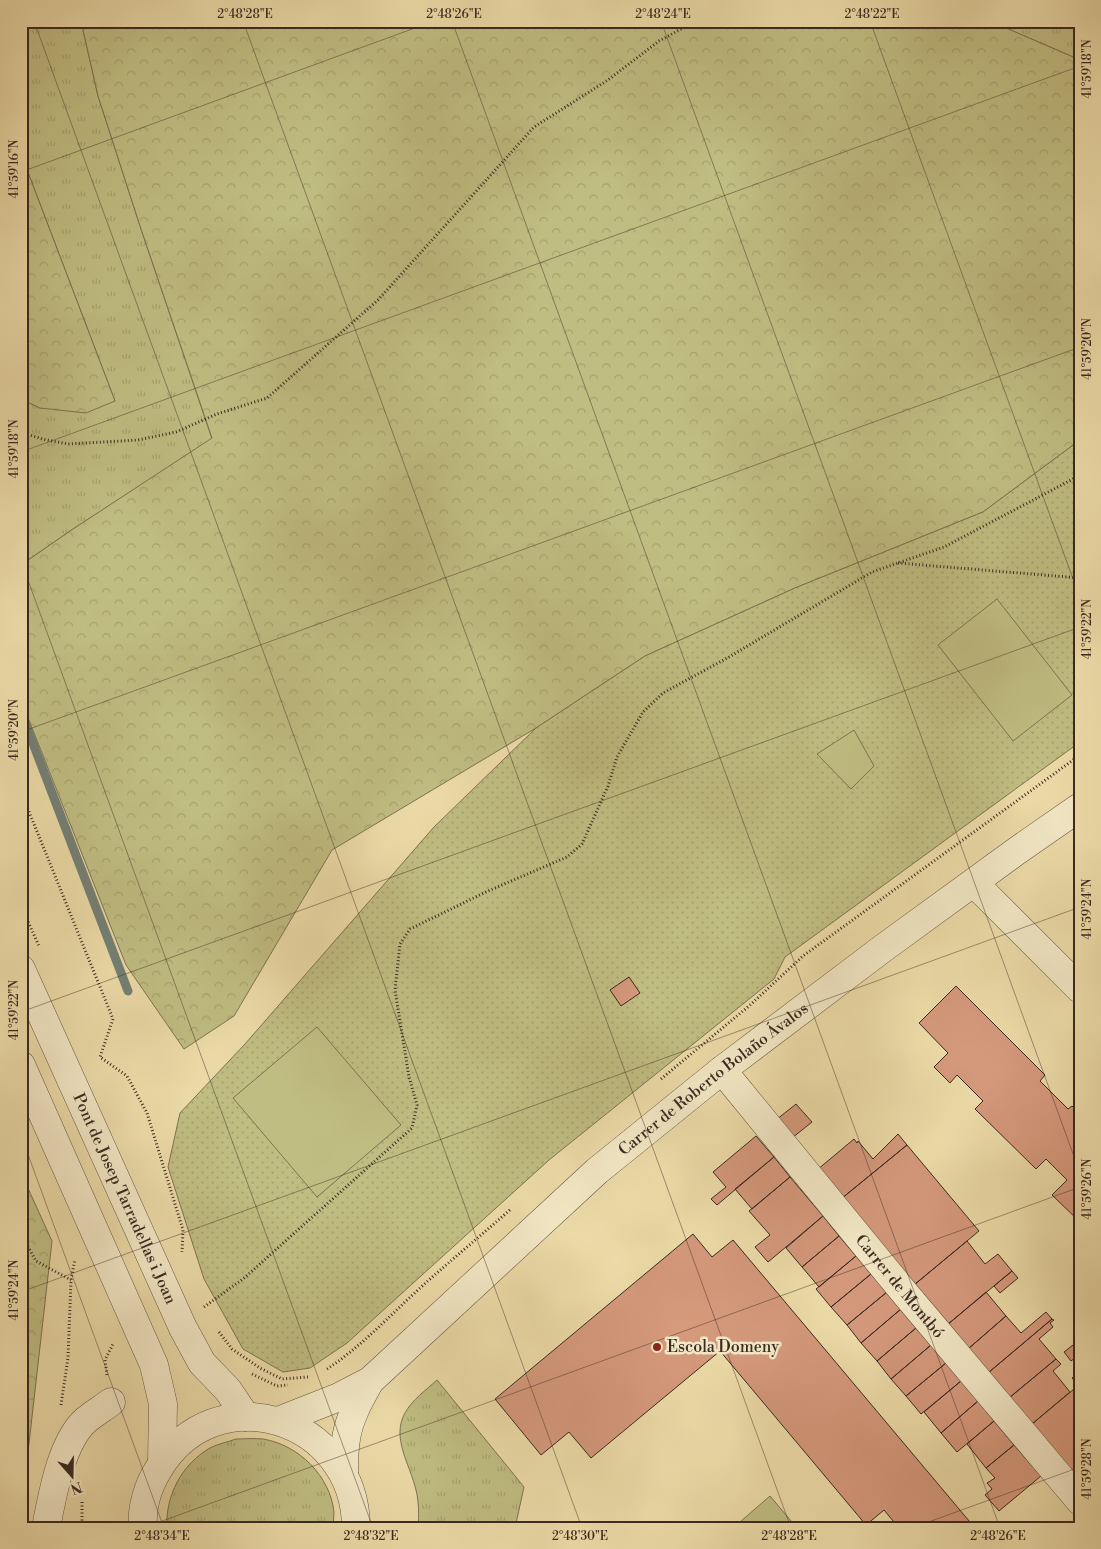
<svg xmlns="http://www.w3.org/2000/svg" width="1101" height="1549" font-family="'Libre Bodoni',serif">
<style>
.grass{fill:url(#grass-tufts);stroke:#7d7352}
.forest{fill:url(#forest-crowns);stroke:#7d7352}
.garden{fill:url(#garden-dots);stroke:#7d7352}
.pitch{fill:#c0bd82;stroke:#7d7352}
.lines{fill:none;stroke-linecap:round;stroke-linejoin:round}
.stream{stroke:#738075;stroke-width:9}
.building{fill:#d5997c;stroke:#3a2921}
.minor-casing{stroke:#665643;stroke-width:29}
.path{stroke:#3a2921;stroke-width:3;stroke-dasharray:1 2.5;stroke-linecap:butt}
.minor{stroke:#f3e8c6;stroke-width:28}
.ticks{fill:none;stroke:#3a2921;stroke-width:1;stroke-opacity:0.45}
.poi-dot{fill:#8f2418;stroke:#f3e8c6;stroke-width:2}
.labels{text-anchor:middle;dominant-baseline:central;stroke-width:5;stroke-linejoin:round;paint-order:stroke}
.street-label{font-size:16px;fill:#3a2921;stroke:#f3e8c6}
.poi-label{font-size:16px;fill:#3a2921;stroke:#f3e8c6;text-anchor:start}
.neatline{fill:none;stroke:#3a2921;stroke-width:2}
.ticks-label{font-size:12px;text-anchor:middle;fill:#3a2921}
</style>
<defs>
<pattern id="grass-tufts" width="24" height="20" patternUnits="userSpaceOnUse" patternTransform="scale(1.25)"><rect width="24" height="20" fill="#c0bd82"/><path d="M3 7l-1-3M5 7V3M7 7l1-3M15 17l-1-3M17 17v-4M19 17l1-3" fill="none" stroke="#a6a270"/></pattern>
<pattern id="forest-crowns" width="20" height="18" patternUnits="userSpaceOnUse" patternTransform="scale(1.25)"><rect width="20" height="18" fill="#c0bd82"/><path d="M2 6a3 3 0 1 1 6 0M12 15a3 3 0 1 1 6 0" fill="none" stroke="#a6a270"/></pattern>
<pattern id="garden-dots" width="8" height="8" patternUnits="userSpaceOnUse" patternTransform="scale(1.25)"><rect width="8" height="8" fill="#c0bd82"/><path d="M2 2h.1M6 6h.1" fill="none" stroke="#a6a270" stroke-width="1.8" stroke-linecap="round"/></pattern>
</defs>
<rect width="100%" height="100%" fill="#ecdba8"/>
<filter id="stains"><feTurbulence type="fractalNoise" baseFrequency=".004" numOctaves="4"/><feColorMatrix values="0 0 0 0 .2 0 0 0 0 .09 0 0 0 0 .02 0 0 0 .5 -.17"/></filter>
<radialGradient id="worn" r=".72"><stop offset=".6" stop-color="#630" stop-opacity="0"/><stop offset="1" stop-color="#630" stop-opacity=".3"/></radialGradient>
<path class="grass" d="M21,21H81L98,96L140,226L212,439L73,529L21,565V399L40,408L115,401L21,154Z
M990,21H1080V60Z
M437,1380L524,1487L515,1528H418C419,1515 419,1502 416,1490C410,1464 391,1438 405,1413C412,1400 426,1390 437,1380Z
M236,1439C245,1439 255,1438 263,1439C299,1445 330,1476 334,1512C334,1517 333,1523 333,1528H167C165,1496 182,1464 210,1448C217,1444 228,1442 236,1439Z"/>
<path class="forest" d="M81,21H990L1080,60V440L983,512L795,588L645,656L536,728L332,850L234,1016L184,1049L126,965L21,700V565L73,529L212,438L140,226L98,96Z
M21,154L115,401L86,413L40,408L21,399Z
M21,1173L52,1241L21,1514Z"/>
<path class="garden" d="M1080,440V742L785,957L774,979L549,1160L347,1343L310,1368L283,1372L243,1349L204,1279L168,1167L180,1113L245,1044L434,827L536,728L645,656L795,588L983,512Z"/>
<path class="pitch" d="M997,599L1072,695L1013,741L938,645Z
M854,730L874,766L851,789L817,754Z
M317,1027L401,1125L317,1197L233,1098Z
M770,1496L797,1528H733Z"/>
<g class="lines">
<path class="stream" d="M21,712L128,991"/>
</g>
<path class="building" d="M629,977L640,993L621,1006L610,990Z
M956,986L1045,1075L1040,1081L1068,1109L1072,1106L1080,1114V1222L1052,1195L1067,1180L1046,1159L1036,1169L975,1109L983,1101L957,1075L950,1083L934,1067L948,1053L919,1023Z
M796,1104L812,1122L792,1138L776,1120Z
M898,1134L907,1145L841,1199L817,1170L854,1139L857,1143L858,1141L873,1159Z
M756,1136L774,1157L717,1205L711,1199L726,1187L713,1172Z
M907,1145L979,1231L914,1285L841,1199Z
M774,1157L790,1177L752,1209L735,1189Z
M790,1177L823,1216L768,1262L755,1247L770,1235L749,1211Z
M823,1216L839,1236L802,1267L786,1248Z
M693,1234L712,1257L733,1240L975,1528H899L884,1510L866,1525L720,1351L591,1458L569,1432L541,1455L495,1399Z
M839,1236L856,1256L819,1287L802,1267Z
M967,1241L985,1264L998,1254L1012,1271L947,1325L914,1285Z
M856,1256L871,1274L831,1307L816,1289Z
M1012,1271L1018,1278L1000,1293L994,1286Z
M871,1274L887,1292L847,1325L831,1307Z
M887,1292L901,1309L861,1343L847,1325Z
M986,1292L1006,1316L968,1349L947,1325Z
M901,1309L916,1328L877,1361L861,1343Z
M1046,1312L1052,1319L988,1373L968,1349L1006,1316L1021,1333Z
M1052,1319L1054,1320L1050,1323L1053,1327L1039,1339L1056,1359L1009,1398L988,1373Z
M916,1328L931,1345L891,1379L877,1361Z
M931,1345L946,1363L906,1396L891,1379Z
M1073,1345L1080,1354L1071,1361L1064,1352Z
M1056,1359L1061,1364L1053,1371L1070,1392L1032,1424L1009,1398Z
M946,1363L961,1381L921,1414L906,1396Z
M1080,1371V1384L1078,1385L1072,1378Z
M961,1381L978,1401L941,1433L924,1412Z
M1080,1384V1482L1032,1424Z
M978,1401L994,1421L957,1452L941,1433Z
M994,1421L1014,1445L986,1468L967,1444Z
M1014,1445L1041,1476L999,1511L985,1495L992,1489L987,1483L995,1478L986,1468Z"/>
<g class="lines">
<g class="minor-casing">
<g id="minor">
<path d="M974,883L1080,989"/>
<path id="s1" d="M21,969L183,1328L202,1363L228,1390L246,1417"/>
<path d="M21,1065L154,1365L163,1404L162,1461"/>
<path id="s2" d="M722,1070L903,1291L1080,1501"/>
<path id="s3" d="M278,1421L339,1397L370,1381L597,1171L722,1070L882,949L1018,850L1080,807"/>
<path d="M344,1475C344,1463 344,1451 346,1439C349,1418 360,1399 370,1381"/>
<path d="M46,1528C52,1497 61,1442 86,1420C93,1414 103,1408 111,1402"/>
<path d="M143,1528C141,1508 148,1486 158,1470C214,1374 356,1417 356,1528"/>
</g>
</g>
<path class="path" d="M21,432L42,439L68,444L138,440L176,432L217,414L267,398L378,300L534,127L608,80L659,41L696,21
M21,446L27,434
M898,563L1080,578
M21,792L113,1019L100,1057L127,1076L147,1113L183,1230L182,1252
M21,906L39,946
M661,1079L749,1006L803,956L1080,755
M21,1234L36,1261L71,1280
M204,1307L243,1279L412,1128L417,1105L409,1077L395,990L400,944L410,929L488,891L567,857L582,844L608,786L617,757L643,712L663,693L729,657L872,572L944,547L1075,478L1080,473
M219,1332L232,1349L260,1368L282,1379L308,1377
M327,1369C356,1350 381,1325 406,1301C440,1269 476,1240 511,1209
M252,1374L277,1386L288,1385
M107,1375L105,1360L113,1344
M61,1405L68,1358L71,1280L75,1259
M82,1502V1528"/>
<use href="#minor" class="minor"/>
</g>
<path class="ticks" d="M34,21L582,1528M243,21L791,1528M452,21L1000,1528M661,21L1080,1173M870,21L1080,598M1079,21L1080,24M21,172L434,21M21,452L1080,66M21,561L373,1528M21,732L1080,347M21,1012L1080,627M21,1135L164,1528M21,1292L1080,907M143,1528L1080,1187M912,1528L1080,1467"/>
<circle class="poi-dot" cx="657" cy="1347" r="5"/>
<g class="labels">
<g class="street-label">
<text stroke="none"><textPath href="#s3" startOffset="558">Carrer de Roberto Bolaño Ávalos</textPath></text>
<text stroke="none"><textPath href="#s1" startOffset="252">Pont de Josep Tarradellas i Joan</textPath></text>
<text stroke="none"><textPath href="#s2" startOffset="280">Carrer de Montbó</textPath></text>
</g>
<g class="poi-label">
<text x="667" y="1347">Escola Domeny</text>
</g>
</g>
<rect width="1101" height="1549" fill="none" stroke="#ecdba8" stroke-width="55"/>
<g transform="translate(72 1476) rotate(160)" stroke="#f3e8c6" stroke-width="4" paint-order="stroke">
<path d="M0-4L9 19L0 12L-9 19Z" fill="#3a2921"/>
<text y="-8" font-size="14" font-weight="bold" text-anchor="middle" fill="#3a2921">N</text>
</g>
<rect x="28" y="28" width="1046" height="1494" class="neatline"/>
<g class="ticks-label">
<text x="245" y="18">2°48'28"E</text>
<text x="454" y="18">2°48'26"E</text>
<text x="663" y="18">2°48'24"E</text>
<text x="872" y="18">2°48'22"E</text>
<text transform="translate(1087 69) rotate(-90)" y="4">41°59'18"N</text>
<text transform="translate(14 169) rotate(-90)" y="4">41°59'16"N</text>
<text transform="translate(1087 349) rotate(-90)" y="4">41°59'20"N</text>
<text transform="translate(14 449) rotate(-90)" y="4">41°59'18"N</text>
<text transform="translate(1087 629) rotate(-90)" y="4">41°59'22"N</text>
<text transform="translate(14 730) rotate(-90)" y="4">41°59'20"N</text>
<text transform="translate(1087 909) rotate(-90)" y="4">41°59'24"N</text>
<text transform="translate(14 1010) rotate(-90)" y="4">41°59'22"N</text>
<text transform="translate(1087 1189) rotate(-90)" y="4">41°59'26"N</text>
<text transform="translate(14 1290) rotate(-90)" y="4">41°59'24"N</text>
<text transform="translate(1087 1469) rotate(-90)" y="4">41°59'28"N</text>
<text x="162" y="1540">2°48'34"E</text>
<text x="371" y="1540">2°48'32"E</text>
<text x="580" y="1540">2°48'30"E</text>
<text x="789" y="1540">2°48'28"E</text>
<text x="998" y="1540">2°48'26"E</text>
</g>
<rect width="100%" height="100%" filter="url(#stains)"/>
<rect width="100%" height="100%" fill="url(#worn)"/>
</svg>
